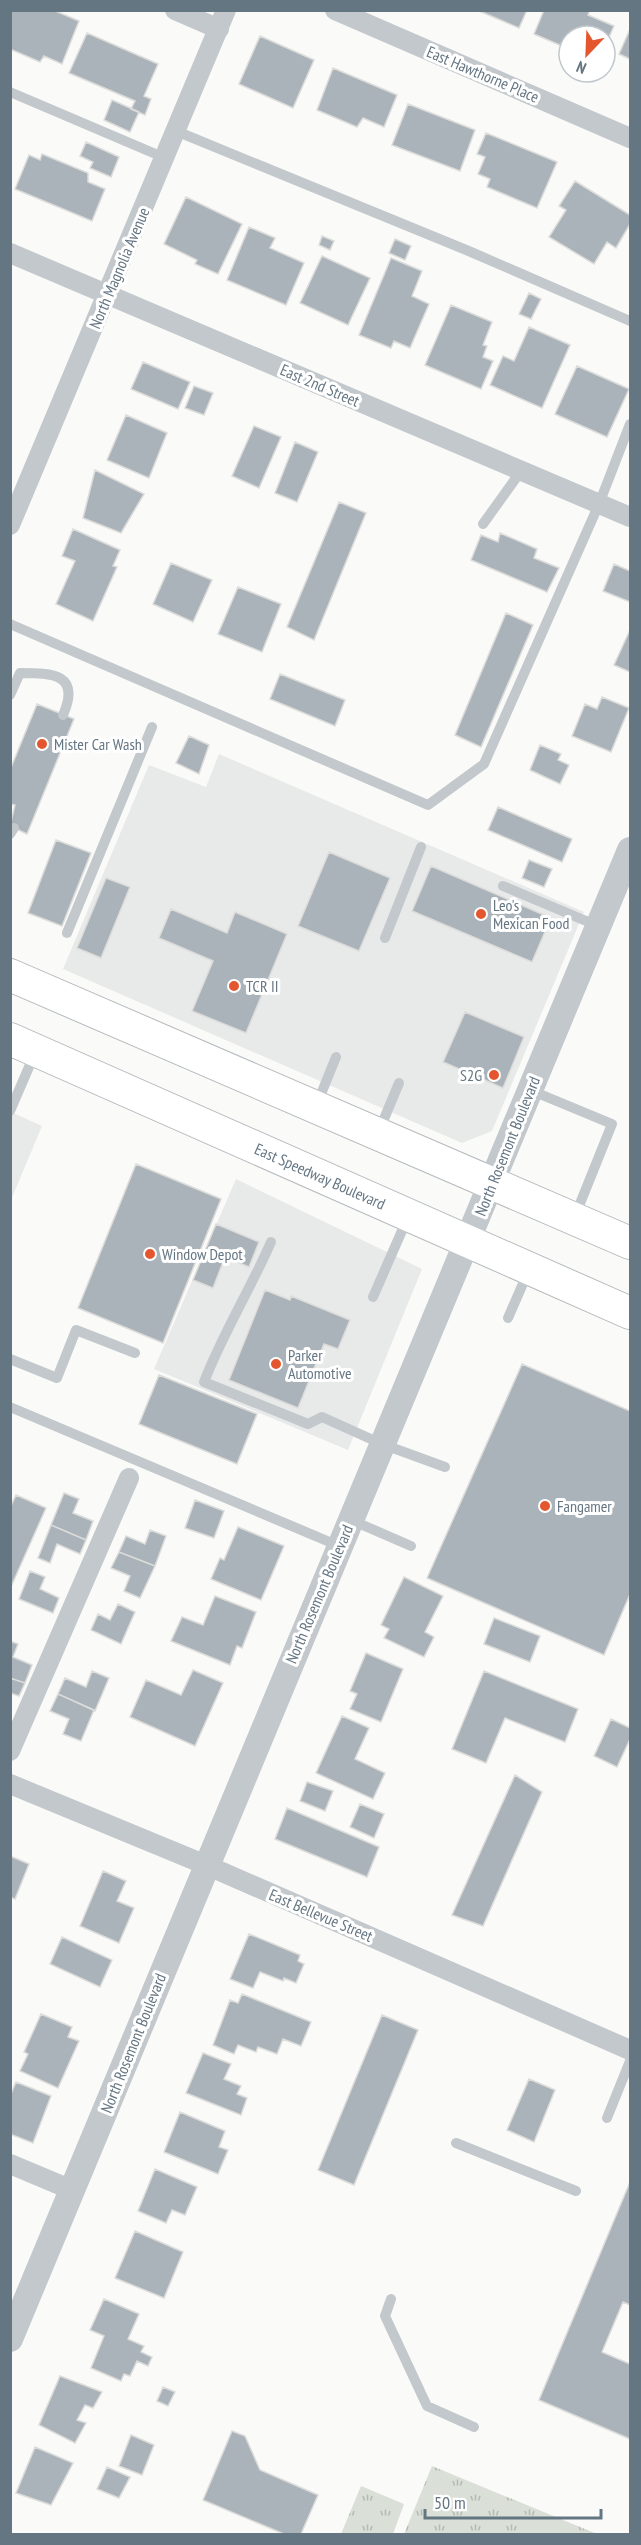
<svg xmlns="http://www.w3.org/2000/svg" width="641" height="2545" font-family="'PT Sans Narrow',sans-serif">
<style>
.built{fill:#e8e9e9}
.grass{fill:url(#grass-tufts)}
.pitch{fill:#dadfd7}
.building{fill:#aab3b9;stroke:#dcdcda;stroke-width:1.5}
.lines{fill:none;stroke-linecap:round;stroke-linejoin:round}
.primary-casing{stroke:#b5babe;stroke-width:34}
.service{stroke:#c3c8cc;stroke-width:10}
.minor{stroke:#c3c8cc;stroke-width:20}
.tertiary{stroke:#c3c8cc;stroke-width:26}
.primary{stroke:#fff;stroke-width:32}
.poi-dot{fill:#e4572e;stroke:#fff;stroke-width:2}
.labels{text-anchor:middle;dominant-baseline:central;stroke-width:6;stroke-linejoin:round;paint-order:stroke}
.street-label{font-size:16px;fill:#657683;stroke:#fff}
.poi-label{font-size:16px;fill:#657683;stroke:#fff;text-anchor:start}
</style>
<defs>
<pattern id="grass-tufts" width="24" height="20" patternUnits="userSpaceOnUse" patternTransform="scale(1.5)"><rect width="24" height="20" fill="#dadfd7"/><path d="M3 7l-1-3M5 7V3M7 7l1-3M15 17l-1-3M17 17v-4M19 17l1-3" fill="none" stroke="#b4b9b4"/></pattern>
</defs>
<rect width="100%" height="100%" fill="#fafaf8"/>
<path class="built" d="M219,754L584,912L492,1131L462,1143L63,969L149,765L206,787Z
M11,1112L42,1126L11,1200Z
M236,1179L422,1269L348,1450L154,1369Z"/>
<path class="grass" d="M432,2466L597,2534H404Z
M361,2486L404,2504L393,2534H341Z"/>
<path class="pitch" d="M526,2514L581,2534H518Z"/>
<path class="building" d="M10,10H53L79,21L62,64L44,56L40,62L10,49Z
M477,10H527L519,28Z
M544,10H590L588,15L614,26L605,46V36H569V49L534,34Z
M630,29V59L619,54Z
M87,33L158,64L144,96L151,99L145,115L131,109L135,101L69,73Z
M260,36L314,60L293,108L239,84Z
M333,68L397,95L384,127L363,118L357,127L317,110Z
M112,100L139,112L130,132L104,120Z
M408,104L475,130L460,171L392,145Z
M486,133L557,162L537,208L487,187L490,179L478,174L485,157L477,154Z
M86,142L119,157L111,177L90,168L93,162L80,156Z
M42,154L88,173V182L105,189L92,221L15,189L29,155L40,160Z
M575,181L630,215V224L616,248L607,242L594,264L549,237L566,210L559,206Z
M186,197L242,224L218,274L195,264L197,260L164,244Z
M249,227L275,238L270,248L304,263L286,305L227,280Z
M322,236L334,241L330,250L319,245Z
M395,239L411,246L405,260L389,253Z
M322,256L370,278L348,325L300,303Z
M391,258L422,271L412,296L429,304L410,348L394,341L391,348L359,335Z
M529,293L541,299L531,319L519,314Z
M451,305L492,322L483,345L487,346L483,357L493,361L481,389L425,365Z
M529,327L570,345L542,408L490,385L503,356L514,361Z
M143,362L190,382L178,409L131,389Z
M577,366L629,389L607,437L555,414Z
M194,386L213,393L204,415L185,408Z
M126,415L167,433L149,478L107,460Z
M254,426L281,437L259,488L232,476Z
M295,442L318,452L297,502L275,493Z
M95,470L144,494L121,533L83,518Z
M339,502L366,513L314,640L287,627Z
M73,529L120,550L113,566L117,567L93,621L56,604L75,561L62,556Z
M500,533L537,549L534,558L559,568L547,592L471,560L481,535L498,542Z
M171,563L212,580L193,622L153,604Z
M614,564L630,571V602L603,591Z
M238,587L281,604L262,652L218,634Z
M506,613L533,625L481,747L455,735Z
M629,632L630,633V672L614,665Z
M280,674L345,700L335,726L270,699Z
M602,697L629,708L611,752L572,736L585,704L597,709Z
M37,704L74,719L27,834L10,826L15,805L10,804V770Z
M189,736L209,745L199,774L176,763Z
M540,745L561,754L558,760L569,765L560,784L530,770Z
M498,807L572,839L562,862L488,830Z
M56,840L91,853L62,926L28,913Z
M329,852L390,878L359,951L298,926Z
M529,860L552,869L544,887L522,878Z
M431,866L551,918L532,962L412,911Z
M106,878L130,887L101,958L77,948Z
M171,909L227,933L235,912L287,934L246,1033L192,1011L213,961L159,938Z
M465,1012L524,1037L503,1088L443,1062Z
M136,1164L221,1199L163,1343L78,1308Z
M216,1224L259,1242L249,1267L225,1257L213,1288L193,1280Z
M265,1290L290,1300L291,1296L350,1320L338,1349L324,1344L298,1408L229,1380Z
M522,1364L630,1411V1594L604,1655L427,1578Z
M159,1375L257,1414L237,1464L139,1424Z
M64,1493L79,1499L73,1513L93,1521L86,1540L51,1525Z
M16,1495L46,1508L10,1589V1508Z
M195,1500L224,1511L214,1538L185,1528Z
M51,1525L86,1540L80,1554L57,1544L50,1563L38,1558Z
M238,1527L284,1546L261,1600L211,1579L220,1558L224,1560Z
M150,1530L166,1536L155,1566L119,1552L126,1536L145,1544Z
M119,1552L155,1566L140,1598L124,1591L130,1576L111,1568Z
M30,1571L45,1577L40,1589L59,1598L53,1613L19,1599Z
M404,1577L443,1596L425,1632L434,1637L424,1657L384,1638L389,1629L381,1625Z
M215,1596L256,1612L242,1648L237,1646L230,1665L171,1641L182,1617L203,1625Z
M118,1604L135,1612L121,1644L91,1630L98,1614L110,1620Z
M494,1618L540,1636L530,1662L484,1644Z
M10,1641L18,1644L13,1657L32,1665L25,1683L10,1678Z
M366,1653L403,1669L381,1722L350,1709L357,1694L350,1691Z
M193,1670L223,1683L195,1746L130,1717L146,1680L181,1695Z
M92,1671L109,1678L95,1711L58,1694L65,1678L86,1687Z
M484,1671L578,1709L565,1742L505,1718L486,1763L452,1749Z
M10,1678L25,1683L19,1696L10,1693Z
M58,1694L94,1710L81,1741L63,1734L69,1719L50,1711Z
M342,1716L369,1728L355,1759L385,1773L373,1799L316,1773Z
M611,1719L630,1728V1739L617,1767L594,1756Z
M515,1775L542,1792L483,1926L452,1915Z
M307,1782L333,1791L325,1811L300,1801Z
M360,1804L384,1814L374,1838L350,1827Z
M287,1808L379,1847L367,1877L275,1839Z
M10,1856L29,1864L15,1899L10,1897Z
M103,1871L126,1881L117,1901L134,1908L119,1943L80,1926Z
M249,1934L300,1955L298,1961L304,1964L296,1983L284,1978L283,1981L260,1972L253,1988L230,1979Z
M62,1937L112,1960L100,1987L50,1964Z
M242,1994L311,2022L301,2046L283,2039L277,2054L258,2047L256,2052L238,2045L234,2054L213,2045L230,2000L238,2003Z
M41,2014L72,2027L68,2037L79,2041L58,2088L20,2071L28,2054L24,2052Z
M382,2015L418,2030L354,2185L318,2170Z
M203,2053L231,2064L224,2079L241,2086L237,2094L247,2098L241,2115L186,2093Z
M529,2079L555,2090L534,2142L507,2130Z
M16,2082L51,2096L33,2143L10,2134V2096Z
M180,2112L225,2131L219,2147L228,2150L218,2174L164,2152Z
M155,2169L197,2187L185,2215L172,2210L166,2223L138,2211Z
M630,2182V2305L623,2302L602,2352L630,2364V2439L539,2400Z
M135,2231L183,2252L164,2298L115,2278Z
M104,2299L139,2314L128,2339L144,2346L141,2352L152,2357L148,2366L137,2361L130,2376L124,2374L121,2381L91,2368L104,2336L90,2330Z
M60,2376L102,2392L93,2408L85,2405L77,2420L86,2423L75,2443L39,2425Z
M163,2387L175,2392L168,2406L157,2401Z
M232,2431L245,2436L260,2470L318,2495L301,2534H284L203,2500Z
M131,2435L154,2445L142,2475L119,2466Z
M35,2447L73,2463L51,2505L16,2493Z
M107,2467L130,2477L119,2498L97,2489Z"/>
<g class="lines">
<g class="primary-casing">
<g id="primary">
<path d="M10,975L630,1243"/>
<path id="s1" d="M10,1039L630,1313"/>
</g>
</g>
<path class="service" d="M10,92L165,158
M176,131L471,252L630,321
M483,524L521,471
M10,624L428,805L484,764L599,504L630,424
M10,695L20,673C53,673 81,674 63,715
M10,834L14,828
M503,886L598,926
M67,933L152,727
M385,938L421,847
M530,1090L612,1124L575,1216
M317,1104L336,1057
M10,1111L35,1053
M379,1131L399,1083
M271,1242C250,1290 223,1333 204,1382L308,1424L322,1417L382,1444L445,1467
M373,1297L408,1217
M508,1318L528,1272
M10,1359L57,1378L76,1330L135,1353
M10,1407L339,1546
M351,1520L411,1546
M607,2118L630,2061
M456,2143L576,2191
M391,2299L385,2316L427,2406L474,2427"/>
<path class="minor" d="M175,10L219,29
M335,10L630,138
M10,253L630,517
M10,525L226,10
M10,1751L129,1478
M10,1784L206,1865L630,2050
M10,2164L72,2190"/>
<path class="tertiary" d="M10,2339L630,850"/>
<use href="#primary" class="primary"/>
</g>
<g class="poi-dot">
<circle cx="42" cy="744" r="6"/>
<circle cx="481" cy="914" r="6"/>
<circle cx="234" cy="986" r="6"/>
<circle cx="494" cy="1075" r="6"/>
<circle cx="150" cy="1254" r="6"/>
<circle cx="276" cy="1364" r="6"/>
<circle cx="545" cy="1506" r="6"/>
</g>
<g class="labels">
<g class="street-label">
<text transform="translate(483 74) rotate(23)">East Hawthorne Place</text>
<text transform="translate(119 268) rotate(-67)">North Magnolia Avenue</text>
<text transform="translate(320 385) rotate(23)">East 2nd Street</text>
<text transform="translate(507 1146) rotate(-68)">North Rosemont Boulevard</text>
<text stroke="none"><textPath href="#s1" startOffset="339">East Speedway Boulevard</textPath></text>
<text transform="translate(319 1594) rotate(-67)">North Rosemont Boulevard</text>
<text transform="translate(321 1915) rotate(23)">East Bellevue Street</text>
<text transform="translate(133 2043) rotate(-68)">North Rosemont Boulevard</text>
</g>
<g class="poi-label">
<text x="54" y="744">Mister Car Wash</text>
<text x="493" y="905">Leo's<tspan x="493" dy="18">Mexican Food</tspan></text>
<text x="246" y="986">TCR II</text>
<text x="482" y="1075" text-anchor="end">S2G</text>
<text x="162" y="1254">Window Depot</text>
<text x="288" y="1355">Parker<tspan x="288" dy="18">Automotive</tspan></text>
<text x="557" y="1506">Fangamer</text>
</g>
</g>
<rect width="641" height="2545" fill="none" stroke="#657683" stroke-width="24"/>
<g transform="translate(587 54) rotate(203)"><circle r="28" fill="#ffffff" stroke="#c1c8cd" stroke-width="1.5"/>
<path d="M0-4.5L10 22L0 15L-10 22Z" fill="#e4572e"/>
<text y="-9" font-size="16" font-weight="bold" text-anchor="middle" fill="#657683">N</text>
</g>
<path d="M425 2509v9h176v-9" fill="none" stroke="#657683" stroke-width="3"/>
<text x="434" y="2509" font-size="18" fill="#657683" stroke="#ffffff" stroke-width="4.5" paint-order="stroke">50 m</text>
</svg>
